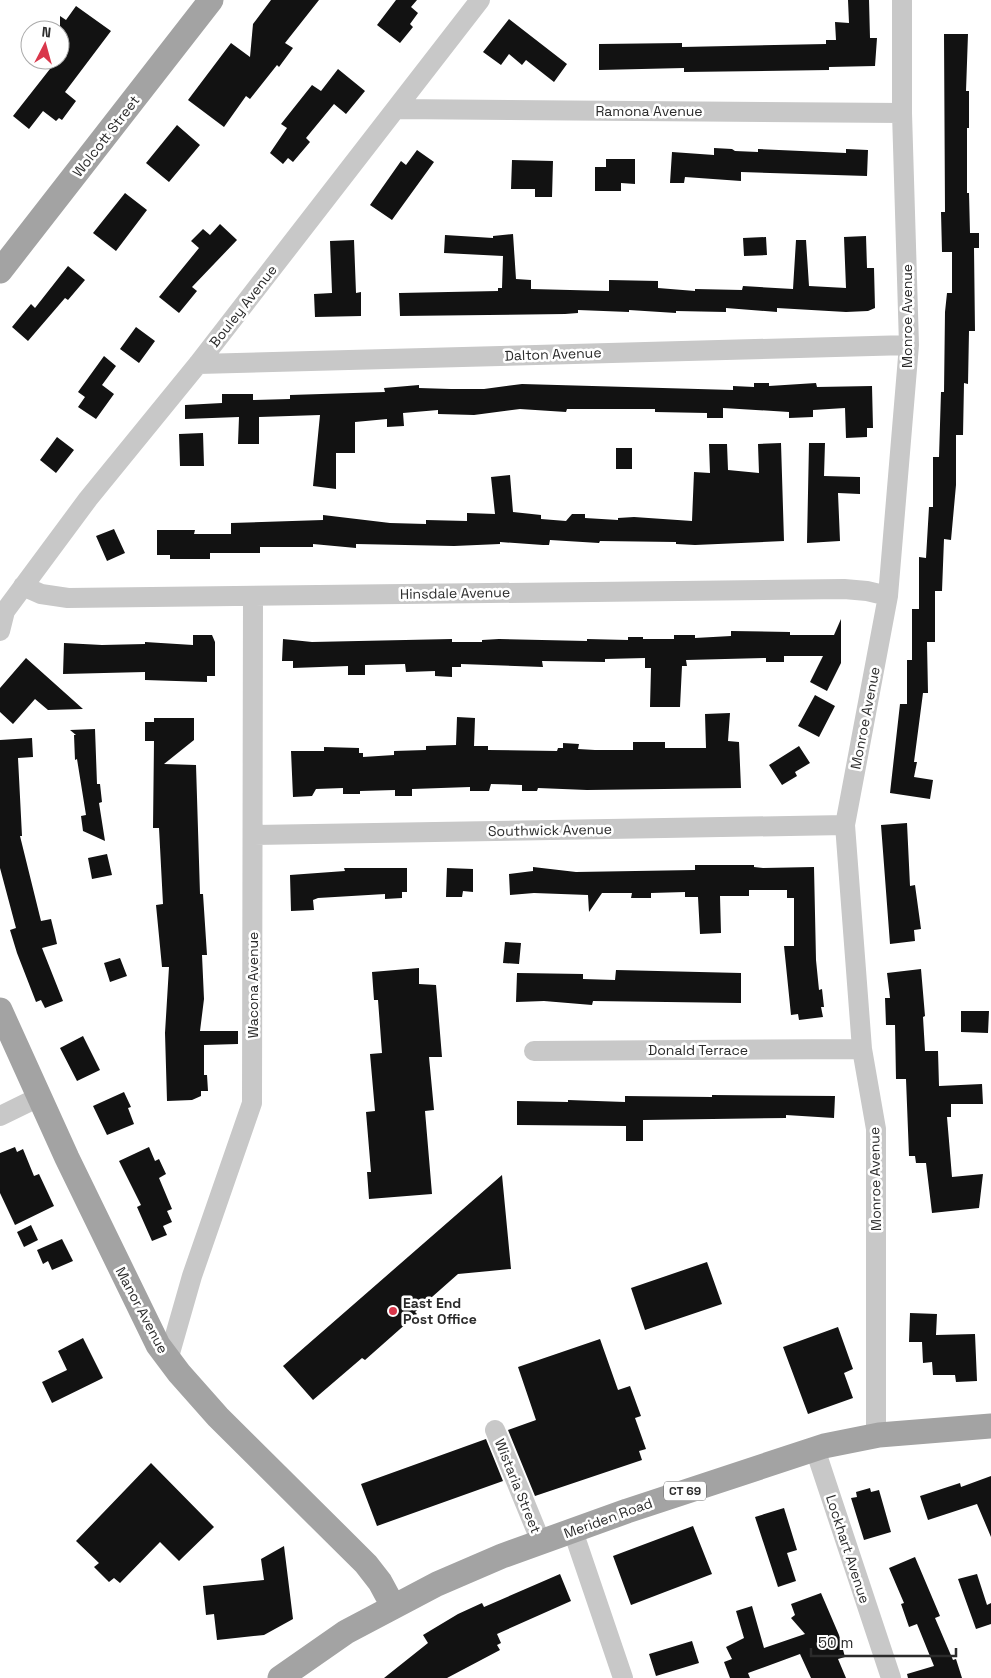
<svg xmlns="http://www.w3.org/2000/svg" width="991" height="1678" font-family="'Space Grotesk',sans-serif">
<style>
.building{fill:#121212}
.lines{fill:none;stroke-linecap:round;stroke-linejoin:round}
.minor{stroke:#c8c8c8;stroke-width:20}
.major{stroke:#a3a3a3;stroke-width:25}
.poi-dot{fill:#d9374b;stroke:#fff;stroke-width:2}
.labels{text-anchor:middle;dominant-baseline:central;stroke-width:5;stroke-linejoin:round;paint-order:stroke}
.shield{fill:#fff;stroke:#6b6b6b;stroke-width:1}
.shield-label{font-size:12px;font-weight:bold;fill:#2b2b2b}
.street-label{font-size:14px;fill:#2b2b2b;stroke:#fff}
.poi-label{font-size:14px;font-weight:bold;fill:#2b2b2b;stroke:#fff;text-anchor:start}
</style>
<rect width="100%" height="100%" fill="#fff"/>
<path class="building" d="M271,0H319L285,43L293,48L279,67L277,65L250,99L246,96L224,127L188,100L231,43L250,57L253,24Z
M396,0H417L411,7L418,13L410,24L413,27L400,43L377,25Z
M848,0H869L870,38H877L875,66L829,67V70L684,72V68L599,70V44L682,43V47L826,44V40H836L835,22L849,23Z
M76,6L111,31L65,92L76,101L62,120L59,118L56,121L43,111L29,129L13,116L57,60H62L60,58V16L66,20Z
M509,19L567,64L554,82L526,60L522,65L509,54L501,65L483,52Z
M944,34H968L966,91H969V128H967V193H969L970,233H979V248H974L975,331H969L968,384L964,383L963,435H956V485L951,540L944,539L942,591H935V642H927L928,693H923L914,762H917L914,777L933,780L930,799L890,793L900,704H907V660H912V609H919V557L926,558L929,507H933V457H939L941,392H944L945,312L947,293H952V252H942L941,212H945Z
M338,69L365,91L346,114L334,104L306,138L310,142L293,162L288,158L283,164L270,153L287,128L281,124L312,85L321,91Z
M177,125L200,145L169,182L146,163Z
M714,148L732,149L735,151L758,152V149L846,153V149L868,150L867,176L741,172V181L685,177L684,183H670L672,152L714,155Z
M417,150L434,162L392,220L370,205L401,161L406,165Z
M606,159H635V184L621,183V191H595V167H606Z
M512,160L553,161L552,197H535V189H511Z
M125,193L147,210L116,251L93,233Z
M220,224L237,240L192,287L197,291L179,313L159,297L199,248L191,241L203,229L210,235Z
M513,234L516,279L531,280V289L609,291V280L658,281V288L695,291V289L742,290L743,286L793,289L796,240H806L809,286L846,288L844,237L866,236L867,268H874L875,308L868,311L846,312L777,308V312L726,308V312L676,311V313L629,310V312L578,310V313L565,314L400,316L399,293L498,291V288H502L503,256L444,253L445,235L493,238V236Z
M766,237L767,255L744,256L743,238Z
M354,240L356,293L361,292V316L315,317L314,294L332,293L330,241Z
M68,266L85,280L68,300L65,298L28,341L12,327L31,304L35,308Z
M136,327L155,341L139,363L120,349Z
M104,356L116,366L102,385L114,394L96,419L78,407L85,397L78,392Z
M754,383H769V386L816,383L817,387L872,386L873,428H867V437L846,438L845,408L813,410V417L789,418V412L723,408V418H707V413L655,412V409H567L566,412L520,409L474,415L438,414V410L403,413L404,426L387,427V419L355,422V453H336V489L313,486L320,415L259,417V444H238L239,417L185,419V405L222,403V394H253V400L290,399V395L385,392L384,388L419,385V388L451,389H484L522,384L733,390V386L754,387Z
M203,433L204,466H180L179,434Z
M57,437L74,450L56,473L40,460Z
M781,443L784,541L695,545L676,544V542L600,541L599,543L550,540L549,545H543L500,542V544L454,546L356,544V548L313,544V547H260V553H210V559H170V555H157V530H195L194,534H231V523L323,520V515L390,523L426,524V520L467,521V513L495,514L491,477L510,475L513,512L541,515V519L566,521L572,514H585V518L618,520V518L634,517L692,521L694,472L710,473L709,444H727L728,470L759,473L758,444Z
M809,443H825L824,476L860,477V494L838,493L840,541L807,543Z
M616,448H632V469H616Z
M114,529L125,553L107,561L96,536Z
M841,619V663L827,691L810,682L823,656H784V662H766V658L686,660L687,666H682L680,707H650L651,668H645V658L605,659V662L542,661L543,667L461,664V667H452V677L435,676V671L406,672L405,664L365,665V675H348V666L293,668V661H282L283,639L312,642L452,639V642H482V640L499,639L587,641V639L628,640V637H643V639H674V635H695V638L731,636V631L790,632V635H834Z
M193,635H212L215,642V676H207V682L145,680V672L63,674L64,643L102,645L145,644V642L193,645Z
M26,658L83,709L48,710L35,699L13,724L0,712V688Z
M815,695L835,706L819,737L798,726Z
M730,713L728,741L739,742L741,788L587,790L538,788L537,791H522V785L491,784L489,791H470V787L412,789V796H395V790L360,791V794H343V788L316,789L312,796L293,797L291,751H324V747L359,748V753H363V757L394,755V751L426,750V746L456,745L457,717L475,718L474,746H488V750L557,751L558,748H563V743L579,744L578,749L595,750H633V742H665V748H706L705,714Z
M154,718H194V740L164,764L196,765L200,894H203L207,955H202L204,999L200,1031H238V1044L204,1045V1075H207L208,1091H201V1096L192,1100L167,1101L165,1033L169,967H162L156,905L163,904L159,828H153L154,741H145V722H154Z
M95,729L97,784H100L102,802L99,803L105,841L83,831L81,816L86,815L77,759L75,760L74,735H76L70,730Z
M32,738L33,757L18,758L22,836H20L41,921L51,919L55,935L57,944L42,948L63,1001L45,1008L41,1000L36,1002L17,953L10,930L16,928L0,868V740Z
M799,746L810,763L795,772L797,776L782,785L769,765Z
M907,823L910,886L915,885L921,929L914,930L915,941L890,944L881,825Z
M107,854L112,875L92,879L88,858Z
M695,865H754V867L763,868L814,867L816,960L819,990L822,989L824,1007H821L823,1017L799,1020L798,1014L791,1015L784,946H794V898H787V890H749V896H720L721,933L700,934L698,897H685V892L651,893V898H631L632,893H602L589,912L588,895L534,893L510,895L509,874L533,871V867L576,872L695,870Z
M344,868H407V892H402V898L385,899V894L318,898L313,900L314,910L291,911L290,875L345,871Z
M447,868L473,869V892L463,891L462,897H446Z
M505,942L521,943L519,964L503,963Z
M120,958L127,976L110,982L104,963Z
M419,968V984L436,985L442,1057H429L434,1110L425,1111L432,1194L369,1199L367,1172H371L366,1112L375,1111L370,1054L382,1053L378,1000H374L372,972Z
M921,969L925,1016L923,1017L925,1051H938L939,1086L982,1084L983,1104H951V1117H947L952,1177L983,1174L979,1208L932,1213L926,1163H916L915,1156H909L906,1079H896L895,1025H886L885,998H890L887,973Z
M616,970L741,973V1003L593,1001L592,1005L544,1001L516,1002L517,973L583,974V979L615,980Z
M961,1011H989L988,1033L961,1032Z
M83,1036L100,1070L77,1081L60,1048Z
M124,1092L131,1107L128,1108L134,1124L107,1135L93,1106Z
M712,1095L835,1096L834,1118L786,1115V1118L643,1120V1141H626V1126L517,1125V1101L568,1102V1100L625,1102V1096L712,1097Z
M15,1147L17,1152L23,1149L34,1176L39,1174L54,1206L15,1225L0,1193V1153Z
M149,1147L155,1161L159,1159L166,1174L159,1178L172,1209L167,1211L172,1222L163,1226L167,1235L152,1241L137,1207L141,1205L119,1161Z
M502,1175L511,1269L458,1274L415,1312L417,1314L365,1360L362,1358L313,1400L283,1366Z
M31,1225L38,1240L24,1247L17,1232Z
M62,1239L73,1261L52,1270L48,1261L43,1264L37,1250Z
M707,1262L722,1304L645,1330L631,1288Z
M910,1313L937,1314L936,1335L975,1334L977,1381L956,1382L955,1375H933L932,1362L923,1363L922,1342H909Z
M838,1327L853,1369L844,1373L853,1398L808,1414L783,1347Z
M83,1338L103,1378L52,1403L42,1382L67,1370L58,1351Z
M600,1339L618,1390L630,1386L641,1416L635,1418L646,1449L639,1451L642,1460L535,1496L508,1430L536,1420L518,1367Z
M486,1439L503,1481L377,1526L361,1484Z
M151,1463L214,1527L179,1561L160,1542L120,1583L114,1578L109,1582L94,1567L99,1563L76,1541Z
M991,1476V1537L977,1504L928,1520L920,1496L960,1483L961,1487Z
M870,1488L871,1492L879,1490L891,1532L864,1540L851,1498L857,1497L856,1492Z
M784,1508L797,1550L787,1553L796,1581L778,1587L755,1517Z
M693,1526L712,1574L631,1605L613,1556Z
M284,1546L293,1619L264,1635L217,1640L214,1614L206,1615L203,1586L264,1580L261,1559Z
M915,1557L940,1616L935,1618L953,1660L956,1659L962,1678H908L907,1674L934,1666L917,1624L909,1627L901,1604L904,1603L889,1568Z
M560,1574L571,1601L497,1634L501,1643L497,1645L500,1650L447,1678H384L428,1643L423,1635L458,1614L482,1603L484,1607Z
M977,1574L987,1605L991,1603V1624L976,1629L958,1579Z
M821,1593L839,1635L845,1657L838,1659L846,1678H811L800,1654L748,1673L750,1678H730L724,1662L732,1659L726,1647L744,1638L736,1611L752,1606L764,1648L805,1634L791,1618L795,1615L791,1604Z
M692,1641L699,1663L656,1676L649,1654Z"/>
<g class="lines">
<path class="minor" d="M396,109L902,113
M198,364L909,345
M23,586L41,594L68,598L844,589L867,591L888,596
M0,631L5,611L88,499L198,364L480,0
M254,835L845,825
M534,1051L862,1049
M0,1116L39,1097
M168,1360L192,1276L252,1103L253,596
M495,1430L541,1542
M876,1436V1129L862,1049L845,825L888,596L909,345L902,113V0
M815,1449L891,1678
M573,1531L623,1678"/>
<path class="major" d="M0,271L211,0
M0,1010L67,1158L158,1345L179,1373L218,1417L366,1564L380,1582L393,1606
M280,1678L346,1632L437,1584L502,1556L627,1511L824,1446L879,1435L991,1426"/>
</g>
<circle class="poi-dot" cx="393" cy="1311" r="5"/>
<g class="labels">
<rect class="shield" x="664" y="1481.5" width="42" height="19" rx="4"/>
<g class="shield-label">
<text x="685" y="1491">CT 69</text>
</g>
<g class="street-label">
<text x="649" y="111">Ramona Avenue</text>
<text transform="translate(106 136) rotate(-52)">Wolcott Street</text>
<text transform="translate(243 306) rotate(-52)">Bouley Avenue</text>
<text transform="translate(907 316) rotate(-90)">Monroe Avenue</text>
<text transform="translate(553 354) rotate(-2)">Dalton Avenue</text>
<text transform="translate(455 593) rotate(-1)">Hinsdale Avenue</text>
<text transform="translate(865 718) rotate(-79)">Monroe Avenue</text>
<text transform="translate(550 830) rotate(-1)">Southwick Avenue</text>
<text transform="translate(253 985) rotate(-90)">Wacona Avenue</text>
<text x="698" y="1050">Donald Terrace</text>
<text transform="translate(875 1179) rotate(-91)">Monroe Avenue</text>
<text transform="translate(142 1310) rotate(62)">Manor Avenue</text>
<text transform="translate(518 1486) rotate(68)">Wistaria Street</text>
<text transform="translate(608 1518) rotate(-20)">Meriden Road</text>
<text transform="translate(848 1549) rotate(72)">Lockhart Avenue</text>
</g>
<g class="poi-label">
<text x="403" y="1303">East End<tspan x="403" dy="16">Post Office</tspan></text>
</g>
</g>
<g transform="translate(45 45) rotate(6)"><circle r="24" fill="#ffffff" stroke="#aaaaaa"/>
<path d="M0-4L9 19L0 12L-9 19Z" fill="#d9374b"/>
<text y="-8" font-size="14" font-weight="bold" text-anchor="middle" fill="#2b2b2b">N</text>
</g>
<path d="M811 1648v8h145v-8" fill="none" stroke="#2b2b2b" stroke-width="2.5"/>
<text x="818" y="1648" font-size="15" fill="#2b2b2b" stroke="#ffffff" stroke-width="4" paint-order="stroke">50 m</text>
</svg>
